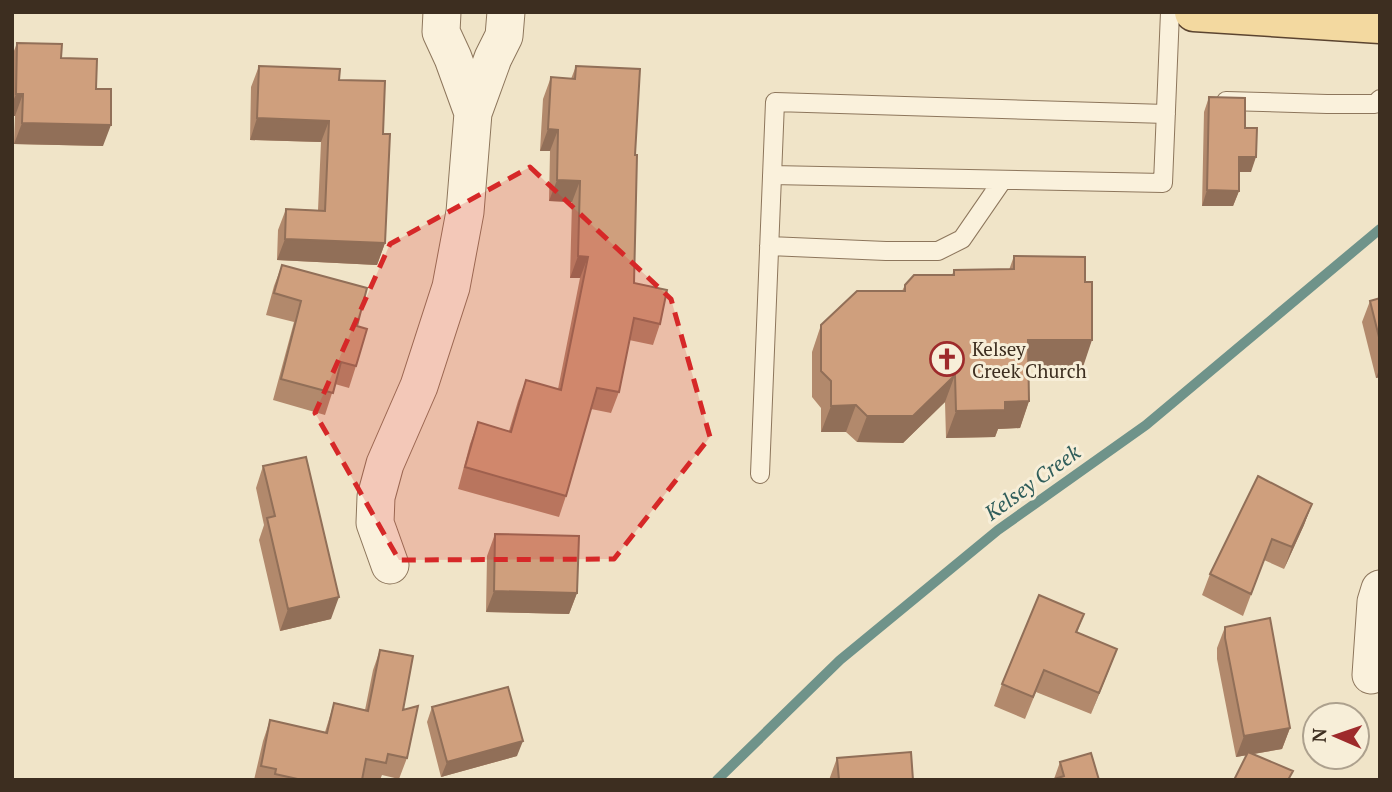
<svg xmlns="http://www.w3.org/2000/svg" width="1392" height="792" font-family="'PT Serif',serif">
<style>
.lines{fill:none;stroke-linecap:round;stroke-linejoin:round}
.stream{stroke:#6f938a;stroke-width:10}
.service-casing{stroke:#8d765c;stroke-width:20}
.minor-casing{stroke:#8d765c;stroke-width:39}
.primary-casing{stroke:#5b4430;stroke-width:41}
.service{stroke:#faf1dc;stroke-width:18}
.minor{stroke:#faf1dc;stroke-width:37}
.primary{stroke:#f3d9a0;stroke-width:38}
.wall{fill:#b2896c}
.shaded-wall{fill:#916f58}
.building{fill:#cf9f7d;stroke:#916f58;stroke-width:2}
.marked{fill:#d62828;fill-opacity:0.2;stroke:#d62828;stroke-width:5;stroke-dasharray:14 9;stroke-linejoin:round}
.labels{text-anchor:middle;dominant-baseline:central;stroke-width:6;stroke-linejoin:round;paint-order:stroke}
.poi-label{font-size:19px;fill:#3d2e20;stroke:#f7eed8;text-anchor:start}
.water-label{font-size:21px;font-style:italic;fill:#2f5d5a;stroke:#f7eed8}
</style>
<rect width="100%" height="100%" fill="#f0e4c8"/>
<g class="lines">
<path class="stream" d="M717,780L840,660L998,530L1146,425L1380,229"/>
<g class="service-casing">
<path id="service" d="M1226,101L1327,104H1375L1380,99
M772,175L1163,183L1170,12
M769,246L886,251H938L962,239L1002,181
M760,474L775,102L1166,114"/>
</g>
<g class="minor-casing">
<path id="minor" d="M442,12L441,32L453,58L473,113
M390,565L375,523L376,497L385,464L419,386L451,287L465,212L473,113L493,58L504,36L506,12
M1371,675L1376,602L1380,589"/>
</g>
<g class="primary-casing">
<path id="primary" d="M1194,12L1380,24"/>
</g>
<use href="#service" class="service"/>
<use href="#minor" class="minor"/>
<use href="#primary" class="primary"/>
</g>
<path class="wall" d="M17,43L61,58L96,89L103,146L14,144L15,116H12V56Z
M259,66L339,80L383,134L385,243L377,265L277,260L278,230L286,209L318,210L321,142L250,140L251,87Z
M576,66L635,155L634,283L660,324L653,345L629,340L619,392L611,413L591,409L566,496L559,517L458,489L470,444L478,422L509,431L518,401L526,380L558,389L580,278H570L572,202L549,201L550,151H540L543,99L551,77L571,79Z
M1209,97L1245,128L1251,172H1239V191L1233,206H1202L1204,112Z
M1014,256L1083,367H1029V401L1020,428L998,429L995,437L946,438L945,402L903,443L857,442L846,432H821V408L812,397V352L821,325L902,291L905,285L952,275L954,270H1009Z
M282,265L357,326L356,366L349,388L335,384L325,415L273,400L294,322L266,315L274,286Z
M1380,298V377L1376,378L1362,322L1370,301Z
M263,466L331,619L280,631L259,540L264,525L256,488Z
M1312,504L1304,525L1284,569L1264,560L1243,616L1202,595L1210,574Z
M495,534L577,593L569,614L486,612L487,556Z
M1084,614L1077,633L1117,649L1091,714L1036,692L1025,719L994,706L1002,684Z
M1225,627L1290,728L1282,749L1236,757L1217,659V648Z
M380,650L403,710L407,758L399,779L382,775L380,780H254L263,741L270,720L325,732L334,703L365,710L373,670Z
M432,707L517,756L441,777L427,722Z
M837,758L913,780H829Z
M1060,762L1099,780L1054,779Z"/>
<path class="shaded-wall" d="M16,94H23L15,116H12V104Z
M257,118L329,121L321,142L250,140Z
M22,123L111,125L103,146L14,144Z
M548,129L558,130L550,151H540Z
M1239,157H1256L1251,172H1234Z
M557,180L580,181L572,202L549,201Z
M1207,190L1239,191L1233,206H1202Z
M285,239L385,243L377,265L277,260Z
M578,256L588,257L580,278H570Z
M1028,340H1092L1083,367H1018Z
M1380,367V377L1376,378Z
M955,375L945,402L903,443L857,442L867,416Z
M1029,401L1020,428L998,429L995,437L946,438L956,411L1005,402Z
M856,405L846,432H821L831,406Z
M1312,504L1304,525L1284,569L1292,547Z
M494,591L577,593L569,614L486,612Z
M339,597L331,619L280,631L288,609Z
M1117,649L1109,670L1091,714L1099,693Z
M1290,728L1282,749L1236,757L1244,736Z
M523,741L517,756L441,777L447,762Z"/>
<path class="building" d="M17,43L62,44L61,58L97,59L96,89H111V125L22,123L23,94H16Z
M259,66L340,69L339,80L385,81L383,134H390L385,243L285,239L286,209L325,211L329,121L257,118Z
M576,66L640,69L635,155H637L634,283L667,290L660,324L634,318L619,392L597,388L566,496L465,467L478,422L511,432L526,380L561,390L588,257L578,256L580,181L557,180L558,130L548,129L551,77L575,79Z
M1209,97L1245,98V128H1257L1256,157H1239V191L1207,190Z
M1014,256L1085,257V282H1092V340H1028L1029,401L1005,402V410L956,411L955,375L913,416H867L856,405L831,406V381L821,371V325L857,291H905V285L914,275H954V270L1014,269Z
M282,265L367,288L357,326L367,329L356,366L341,362L333,393L281,379L301,301L274,293Z
M1380,298V341L1370,301Z
M306,457L339,597L288,609L267,518L275,516L263,466Z
M1258,476L1312,504L1292,547L1272,539L1251,594L1210,574Z
M495,534L579,536L577,593L494,591Z
M1039,595L1084,614L1076,632L1117,649L1099,693L1044,670L1033,697L1002,684Z
M1270,618L1290,728L1244,736L1225,638V627Z
M380,650L413,656L403,710L418,706L407,758L388,754L386,763L366,759L362,780H302L275,774L276,769L261,766L270,720L327,733L334,703L368,711Z
M508,687L523,741L447,762L432,707Z
M911,752L913,780H839L837,758Z
M1248,752L1293,771L1288,780H1234Z
M1091,753L1099,780H1051L1064,776L1060,762Z"/>
<path class="marked" d="M530,167L671,299L710,437L614,559L399,560L315,413L390,244Z"/>
<defs>
<g id="church-ring" transform="scale(1.75)"><circle r="9.5" fill="#f7eed8" stroke="#9e2a2b" stroke-width="1.5"/><path d="M-1.2-6h2.4v3.5h3.3v2.4h-3.3V6h-2.4V-.1h-3.3v-2.4h3.3Z" fill="#9e2a2b"/></g>
</defs>
<g fill-rule="evenodd">
<use href="#church-ring" x="947" y="359"/>
</g>
<g class="labels">
<g class="poi-label">
<text x="972" y="348">Kelsey<tspan x="972" dy="22">Creek Church</tspan></text>
</g>
<g class="water-label">
<text transform="translate(1032 482) rotate(-36)">Kelsey Creek</text>
</g>
</g>
<rect width="1392" height="792" fill="none" stroke="#3d2e20" stroke-width="28"/>
<g transform="translate(1336 736) rotate(272)"><circle r="33" fill="#f7eed8" stroke="#ada18e" stroke-width="2"/>
<path d="M0-5L12 26L0 18L-12 26Z" fill="#9e2a2b"/>
<text y="-10" font-size="19" font-weight="bold" text-anchor="middle" fill="#3d2e20">N</text>
</g>
</svg>
